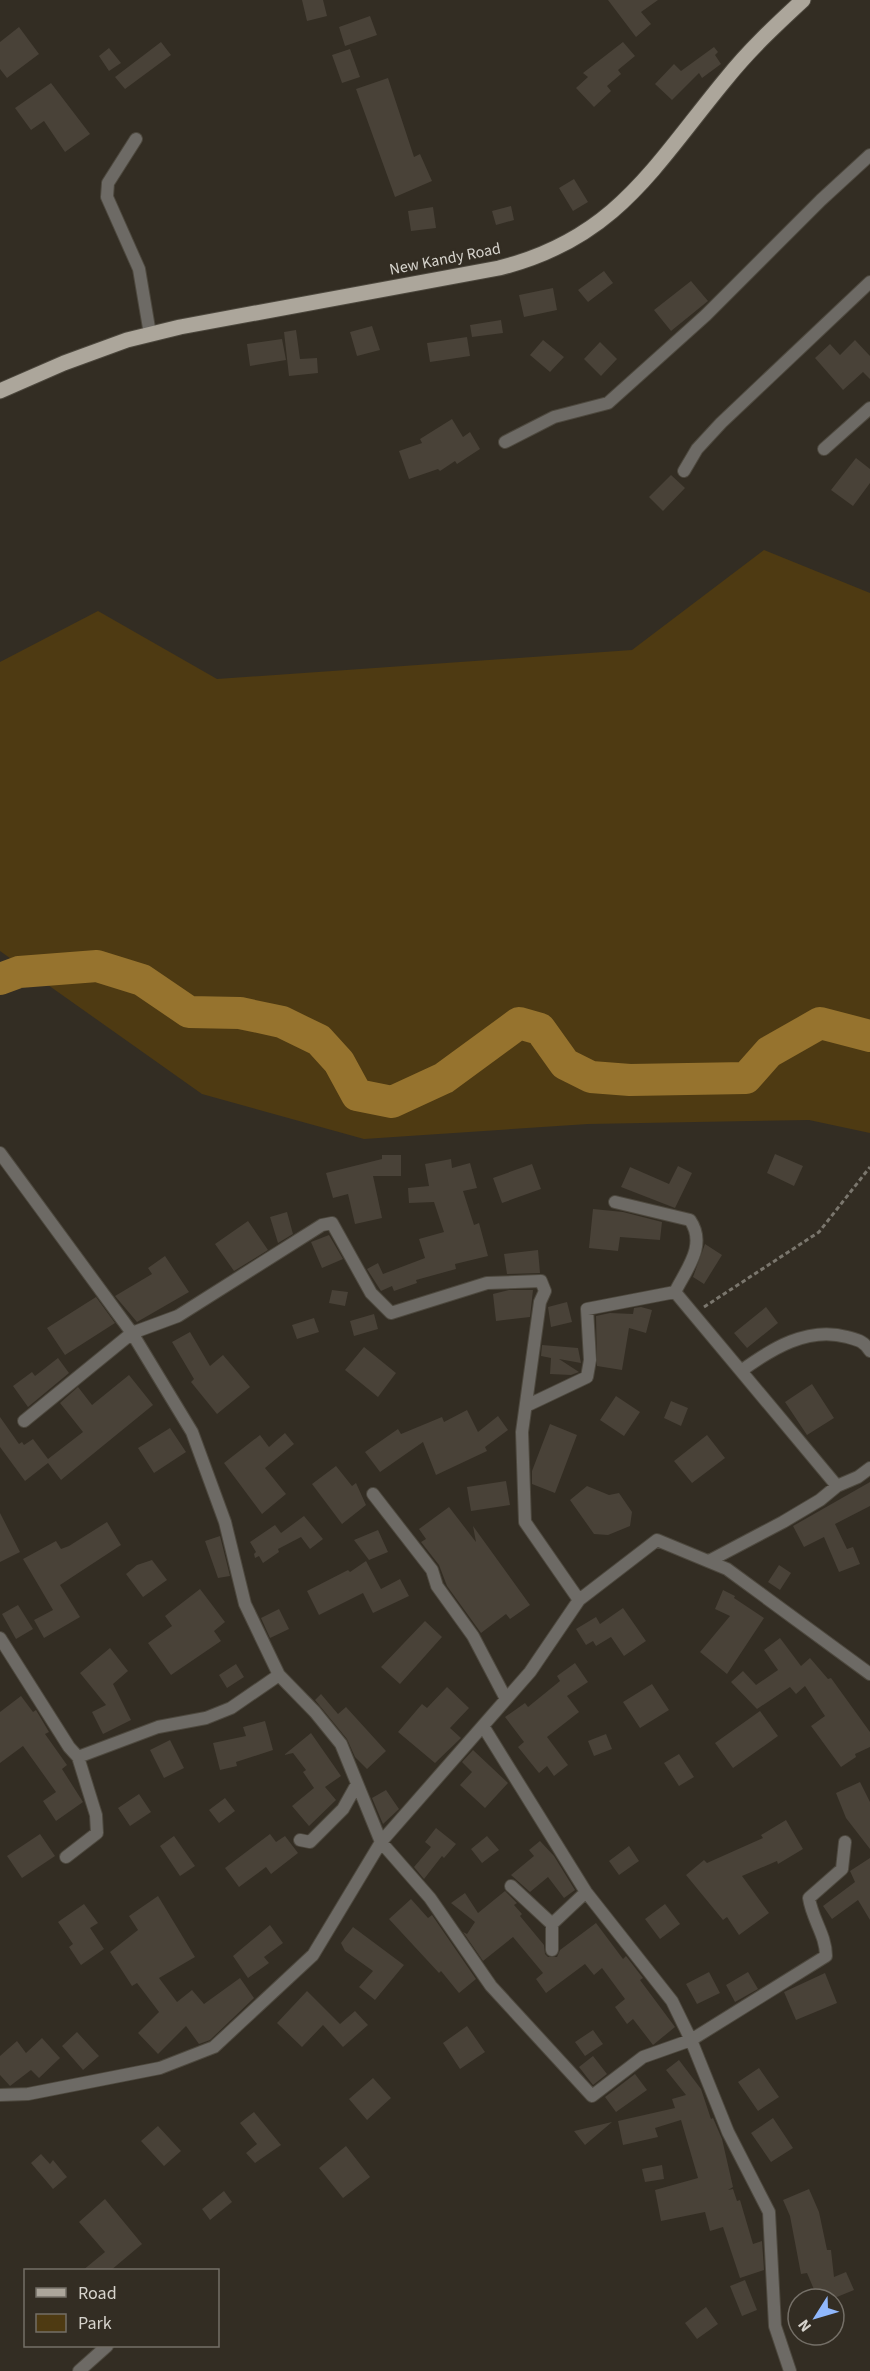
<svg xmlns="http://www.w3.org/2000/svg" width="870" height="2371" font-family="'Source Sans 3',sans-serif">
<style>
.green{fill:#4e3a12}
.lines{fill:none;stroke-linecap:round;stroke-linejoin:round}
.river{stroke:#96732e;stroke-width:32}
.building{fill:#494238}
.street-casing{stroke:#4d483e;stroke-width:14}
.primary-casing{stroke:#4d483e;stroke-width:17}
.path{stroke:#7a766d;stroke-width:3;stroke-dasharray:4.5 3;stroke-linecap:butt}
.street{stroke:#6d6a65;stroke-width:12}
.primary{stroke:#aca69b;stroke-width:15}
.labels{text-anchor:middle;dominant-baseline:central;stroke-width:4.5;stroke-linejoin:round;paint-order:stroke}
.street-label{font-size:16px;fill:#d6d3cc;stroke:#332d23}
</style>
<rect width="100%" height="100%" fill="#332d23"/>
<path class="green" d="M764,550L870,593V1133L809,1120L588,1124L364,1139L202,1094L0,951V662L98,611L217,679L632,650Z"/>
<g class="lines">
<path class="river" d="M0,979L19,972L97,966L142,980L189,1012L240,1013L282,1022L319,1040L339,1062L357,1095L392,1102L444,1078L519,1023L540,1029L565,1064L591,1077L630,1080L746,1078L769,1052L820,1023L870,1036"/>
</g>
<path class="building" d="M302,0H323L327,16L307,21Z
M608,0H658L641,12L651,24L636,37Z
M370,16L377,35L345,46L339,27Z
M19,27L39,54L7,78L0,69V42Z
M161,42L171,55L125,89L115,77Z
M623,42L635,56L618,70L621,74L607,86L611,91L594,107L576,88L588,77L583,73Z
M714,47L718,52L715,55L721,64L702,78L699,73L672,100L655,84L674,64L681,71Z
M109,48L121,63L109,71L99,56Z
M350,49L360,77L342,83L332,55Z
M388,78L414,157L420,154L432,181L395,197L356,89Z
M51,83L90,134L65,152L44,121L31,130L15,108Z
M574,179L588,202L573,211L559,188Z
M511,206L514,220L496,225L492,211Z
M433,207L436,228L411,231L408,211Z
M604,271L613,283L588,302L578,290Z
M691,281L708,301L671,331L654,310Z
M553,288L557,310L524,317L519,295Z
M501,320L503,333L472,337L470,325Z
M372,326L380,350L357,356L350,332Z
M296,330L300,359L317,358L318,373L289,376L284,332Z
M467,337L470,356L430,362L427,343Z
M282,339L286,360L250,366L247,344Z
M543,340L564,357L550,372L530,355Z
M855,340L870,356V379L863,372L843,390L815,358L830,344L840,355Z
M600,342L617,359L601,376L584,359Z
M452,419L463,437L470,432L480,449L457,464L455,461L440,471L438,469L409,479L399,451L422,443L420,439Z
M856,458L870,469V483L853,506L831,490Z
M671,475L685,488L663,511L649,497Z
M775,1154L803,1166L794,1186L767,1173Z
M382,1155H401V1176H373L382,1218L355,1224L348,1194L333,1198L326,1173L382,1159Z
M451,1159L452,1168L470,1163L477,1188L463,1191L474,1225L479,1223L488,1256L455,1264L456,1269L416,1280L417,1283L394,1291L392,1286L381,1291L367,1269L378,1263L383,1274L425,1258L419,1239L444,1232L434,1202L409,1203L408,1188L429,1186L425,1164Z
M532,1164L541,1189L502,1203L493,1178Z
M678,1166L692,1173L675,1208L621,1187L630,1167L669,1184Z
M593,1209L623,1212L662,1222L660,1240L620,1237L618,1251L589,1248Z
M287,1212L293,1234L278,1243L270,1217Z
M248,1221L268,1250L234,1271L215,1244Z
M329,1235L343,1259L322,1268L311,1242Z
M705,1244L722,1255L704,1284L693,1277Z
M538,1250L540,1273L507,1274L504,1254Z
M165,1256L189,1292L137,1322L115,1296L152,1274L148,1268Z
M332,1290L348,1292L345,1306L329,1303Z
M509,1290H533L530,1317L496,1321L493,1294Z
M96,1297L115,1323L65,1355L47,1328Z
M567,1302L572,1322L551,1327L548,1307Z
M641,1307L652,1310L646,1333L629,1328L622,1370L597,1366L596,1316L610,1313L633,1314L634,1308Z
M766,1307L778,1323L747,1348L734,1333Z
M374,1314L378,1329L354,1336L350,1321Z
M314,1318L319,1332L297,1339L292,1325Z
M190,1332L210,1366L223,1355L250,1387L217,1414L191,1382L194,1379L172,1342Z
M542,1345L578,1348L581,1363L559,1359L579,1372L571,1375L550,1374L551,1358L541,1356Z
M364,1347L396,1373L378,1397L345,1370Z
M58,1358L69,1373L28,1407L13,1386L32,1372L35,1376Z
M129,1375L153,1405L61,1480L48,1463L25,1481L0,1447V1417L19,1444L22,1442L24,1445L33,1439L48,1459L83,1432L60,1403L78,1387L92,1405Z
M812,1384L834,1418L807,1435L785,1402Z
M616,1396L640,1412L624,1436L600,1420Z
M671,1401L688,1408L681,1426L664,1418Z
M467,1410L478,1432L498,1416L508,1430L485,1447L487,1451L436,1475L423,1442L380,1472L365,1452L398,1429L401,1434L442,1417L444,1422Z
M550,1424L577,1435L555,1493L532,1484V1471Z
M170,1428L186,1452L154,1473L138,1448Z
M285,1433L294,1444L265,1468L286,1494L262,1514L224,1463L260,1435L269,1447Z
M707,1435L725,1458L692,1483L674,1461Z
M336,1466L352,1486L356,1483L366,1505L342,1524L312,1484Z
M506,1481L510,1505L471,1511L467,1487Z
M870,1482V1506L835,1524L847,1549L853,1547L860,1564L839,1572L824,1537L804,1547L793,1526Z
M587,1486L609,1495L619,1493L632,1512L630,1526L608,1535L594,1534L570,1500Z
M449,1507L476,1542L473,1526L530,1605L510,1619L506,1614L481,1633L447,1586L439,1565L421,1542L426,1539L419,1529Z
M0,1513L20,1552L0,1562Z
M304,1516L323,1539L310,1549L301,1537L278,1549L279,1552L263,1563L259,1556L255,1558L254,1554L256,1552L250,1542L275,1525L281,1533Z
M107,1522L121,1545L60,1585L80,1617L44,1638L34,1620L53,1610L23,1559L56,1541L61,1549L69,1546Z
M378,1530L388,1552L369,1560L354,1540Z
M220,1536L230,1576L218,1578L205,1541Z
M152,1560L167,1580L143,1597L126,1574L137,1565Z
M366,1561L381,1589L400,1579L409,1596L373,1613L363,1593L319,1615L307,1591L348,1570L350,1572Z
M779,1565L791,1573L780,1590L768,1582Z
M200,1589L225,1622L214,1631L221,1641L171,1675L148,1643L172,1626L165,1616Z
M723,1590L735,1596L734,1598L764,1618L727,1674L700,1652L730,1616L715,1609Z
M18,1605L33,1629L16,1639L2,1614Z
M623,1608L646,1641L624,1656L611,1637L596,1646L593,1641L586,1645L576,1629L596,1617L600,1624Z
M279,1609L289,1629L270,1638L261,1618Z
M425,1621L442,1637L400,1684L381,1667Z
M780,1638L801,1666L810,1658L828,1679L831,1678L870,1732V1747L855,1754L856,1757L841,1767L811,1726L825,1716L805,1686L796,1694L790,1687L757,1709L731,1682L743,1671L756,1685L778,1670L764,1650Z
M110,1648L128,1671L113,1684L131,1720L103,1734L92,1712L106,1705L80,1673Z
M575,1663L588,1682L567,1696L579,1712L547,1737L568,1765L554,1776L547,1766L539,1773L518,1747L524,1742L505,1717L525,1703L528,1707L560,1681L557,1676Z
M236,1664L244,1677L227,1688L219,1675Z
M652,1684L669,1710L640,1728L623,1702Z
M447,1687L469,1708L450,1728L461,1738L435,1763L398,1732L422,1704L427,1708Z
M321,1694L338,1714L346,1707L386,1751L367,1769L355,1757L347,1739L315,1700Z
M21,1696L33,1712L36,1710L49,1732L45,1734L67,1765L62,1769L83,1802L56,1821L43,1801L56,1792L23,1746L0,1763V1712Z
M760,1711L778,1736L733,1768L715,1743Z
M265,1721L273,1750L236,1762L237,1766L220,1770L213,1743L246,1736L243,1727Z
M311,1733L341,1776L325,1787L336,1800L309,1826L292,1806L314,1788L303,1772L306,1770L293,1753L284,1755Z
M606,1734L612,1749L594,1756L588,1741Z
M170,1740L184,1768L164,1778L150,1750Z
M473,1750L508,1783L485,1808L460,1785L472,1772L462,1762Z
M679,1754L694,1777L679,1786L664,1763Z
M860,1782L870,1802V1849L846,1818L836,1793Z
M386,1790L399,1809L383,1824L372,1798Z
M139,1794L151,1812L130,1826L118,1808Z
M225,1798L235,1811L219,1823L209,1810Z
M786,1820L803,1849L778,1864L777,1861L742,1876L769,1913L739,1935L727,1917L723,1920L686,1875L704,1860L707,1863L763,1838L761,1835Z
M436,1828L456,1844L444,1858L442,1856L424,1879L414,1867L431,1847L425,1842Z
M40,1834L55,1856L22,1878L7,1856Z
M270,1834L276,1842L285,1836L298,1853L271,1874L266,1867L239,1887L225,1868Z
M174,1836L195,1866L180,1876L160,1846Z
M487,1836L499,1850L482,1863L471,1849Z
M540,1841L554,1856L575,1890L564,1898L548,1877L530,1892L511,1875L534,1856L529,1850Z
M629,1846L639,1861L619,1875L609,1861Z
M870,1858V1920L858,1900L832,1919L823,1906L855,1882L850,1871Z
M505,1891L517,1903L514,1905L522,1914L520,1916L544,1945L545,1954L548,1957H557L560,1950L596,1923L623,1959L626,1956L643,1978L640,1980L675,2027L653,2045L633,2019L627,2024L615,2007L625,1999L602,1968L594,1975L585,1964L546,1993L536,1979L543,1973L513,1937L483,1961L463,1932L467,1934L475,1922L451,1903L465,1893L478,1913Z
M158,1896L195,1957L159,1978L177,2002L192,1990L204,2004L240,1978L254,1998L210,2040L199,2044L186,2026L158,2054L138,2033L159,2012L137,1983L132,1986L110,1952L138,1930L129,1916Z
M411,1899L428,1918L432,1915L476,1979L459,1993L441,1971L439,1973L389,1919Z
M84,1904L98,1923L90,1928L104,1949L81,1965L69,1947L73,1944L58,1922Z
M665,1904L680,1924L660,1939L645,1919Z
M270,1925L283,1943L264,1957L269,1963L248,1978L233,1956Z
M353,1927L404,1965L375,2000L359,1987L373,1971L345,1951L341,1943Z
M709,1972L720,1993L697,2004L686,1984Z
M748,1972L758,1989L735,2002L726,1985Z
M825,1973L837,2003L796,2020L784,1992Z
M307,1991L340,2024L355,2011L368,2025L343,2047L323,2025L302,2047L277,2023Z
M467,2026L485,2052L460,2069L443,2043Z
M593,2030L603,2044L585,2056L575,2042Z
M77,2032L99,2056L83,2070L62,2046Z
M42,2038L60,2058L39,2078L31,2070L10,2086L0,2075V2056L17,2041L26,2053Z
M593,2056L607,2074L593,2085L579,2067Z
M679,2060L701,2089L711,2119L713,2118L722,2139L733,2187L728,2190L733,2189L737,2201L740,2200L753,2244L762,2241L764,2270L740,2278L723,2227L710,2231L705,2212L661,2221L655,2190L698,2178L681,2120L655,2128L658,2137L623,2145L618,2121L675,2108L672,2099L686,2095L666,2070Z
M759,2068L779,2097L758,2111L738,2082Z
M635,2074L647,2090L616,2112L605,2097Z
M373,2078L391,2098L367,2120L349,2099Z
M254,2112L281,2145L255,2163L246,2153L257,2144L240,2123Z
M773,2118L793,2148L771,2162L751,2133Z
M612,2122L585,2145L574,2131Z
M158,2126L181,2151L164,2166L141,2141Z
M346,2146L370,2177L343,2198L319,2168Z
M41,2154L50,2164L53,2160L67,2177L53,2189L31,2163Z
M662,2165L664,2179L645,2182L642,2169Z
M809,2189L819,2212L827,2250H831L834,2277L846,2272L854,2290L832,2299H818L807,2273L801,2274L790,2216L783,2200Z
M224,2191L232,2202L210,2220L202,2209Z
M105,2199L142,2244L110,2271H82L105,2252L79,2222Z
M745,2280L757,2310L742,2316L730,2286Z
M706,2307L718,2324L697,2339L685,2323Z"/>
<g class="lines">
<g class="street-casing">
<path id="street" d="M136,139L108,183L107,197L139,269L150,334
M505,442L554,417L608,403L706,315L821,200L870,155
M824,449L870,408
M684,471L697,449L721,423L870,282
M0,1153L132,1333L192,1432L225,1522L245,1604L279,1675L315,1712L341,1744L381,1842L313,1955L214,2047L160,2068L28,2094L0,2095
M615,1202L690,1220C707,1245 687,1268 675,1292
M675,1292L837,1486
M741,1371C771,1349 808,1326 847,1337C858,1340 864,1341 870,1351
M526,1406L587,1377L590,1360L587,1309L675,1292
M24,1421L132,1333L178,1316L322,1225L332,1223L371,1293L391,1313L487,1283L541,1281L545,1291L540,1302L522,1432L525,1522L579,1600
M373,1494L432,1570L437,1586L473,1636L506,1699
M709,1561L783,1522L820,1500L837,1486L858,1477L870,1468
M0,1638L69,1747L78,1757L158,1727L206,1718L231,1708L279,1675
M483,1726L586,1892L672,2001L691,2040L826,1956C826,1935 812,1919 809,1898L842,1869L845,1842
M300,1840L310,1842L343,1809L357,1784
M66,1857L97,1833L96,1815L78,1757
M511,1886L552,1924
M552,1950V1924L586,1892
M79,2371L107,2346
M790,2371L775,2326L769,2212L728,2132L691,2040L643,2057L592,2096L491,1986L430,1898L381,1842L530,1672L579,1600L657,1540L727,1569L870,1674"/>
</g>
<g class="primary-casing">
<path id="primary" d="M0,391L64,363L127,340L180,327L499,268C616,239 654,166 726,79C749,50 776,25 803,0"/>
</g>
<path class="path" d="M704,1307L819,1232L870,1167"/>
<use href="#street" class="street"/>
<use href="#primary" class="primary"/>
</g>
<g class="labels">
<g class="street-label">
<text transform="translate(445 259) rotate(-11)">New Kandy Road</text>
</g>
</g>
<rect x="24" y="2269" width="195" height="78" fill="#332d23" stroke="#746f67" stroke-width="1.5"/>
<rect x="36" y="2288" width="30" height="9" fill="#aca69b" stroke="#746f67" stroke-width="1.5"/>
<text x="78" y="2299" font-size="18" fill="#d6d3cc">Road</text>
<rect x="36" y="2314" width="30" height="18" fill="#4e3a12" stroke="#746f67" stroke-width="1.5"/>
<text x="78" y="2329" font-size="18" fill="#d6d3cc">Park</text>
<g transform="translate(816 2317) rotate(233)"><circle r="28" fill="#332d23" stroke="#746f67" stroke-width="1.5"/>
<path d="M0-4.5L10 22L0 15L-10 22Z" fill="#90b8fd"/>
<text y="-9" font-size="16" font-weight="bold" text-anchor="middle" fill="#d6d3cc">N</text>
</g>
</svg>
